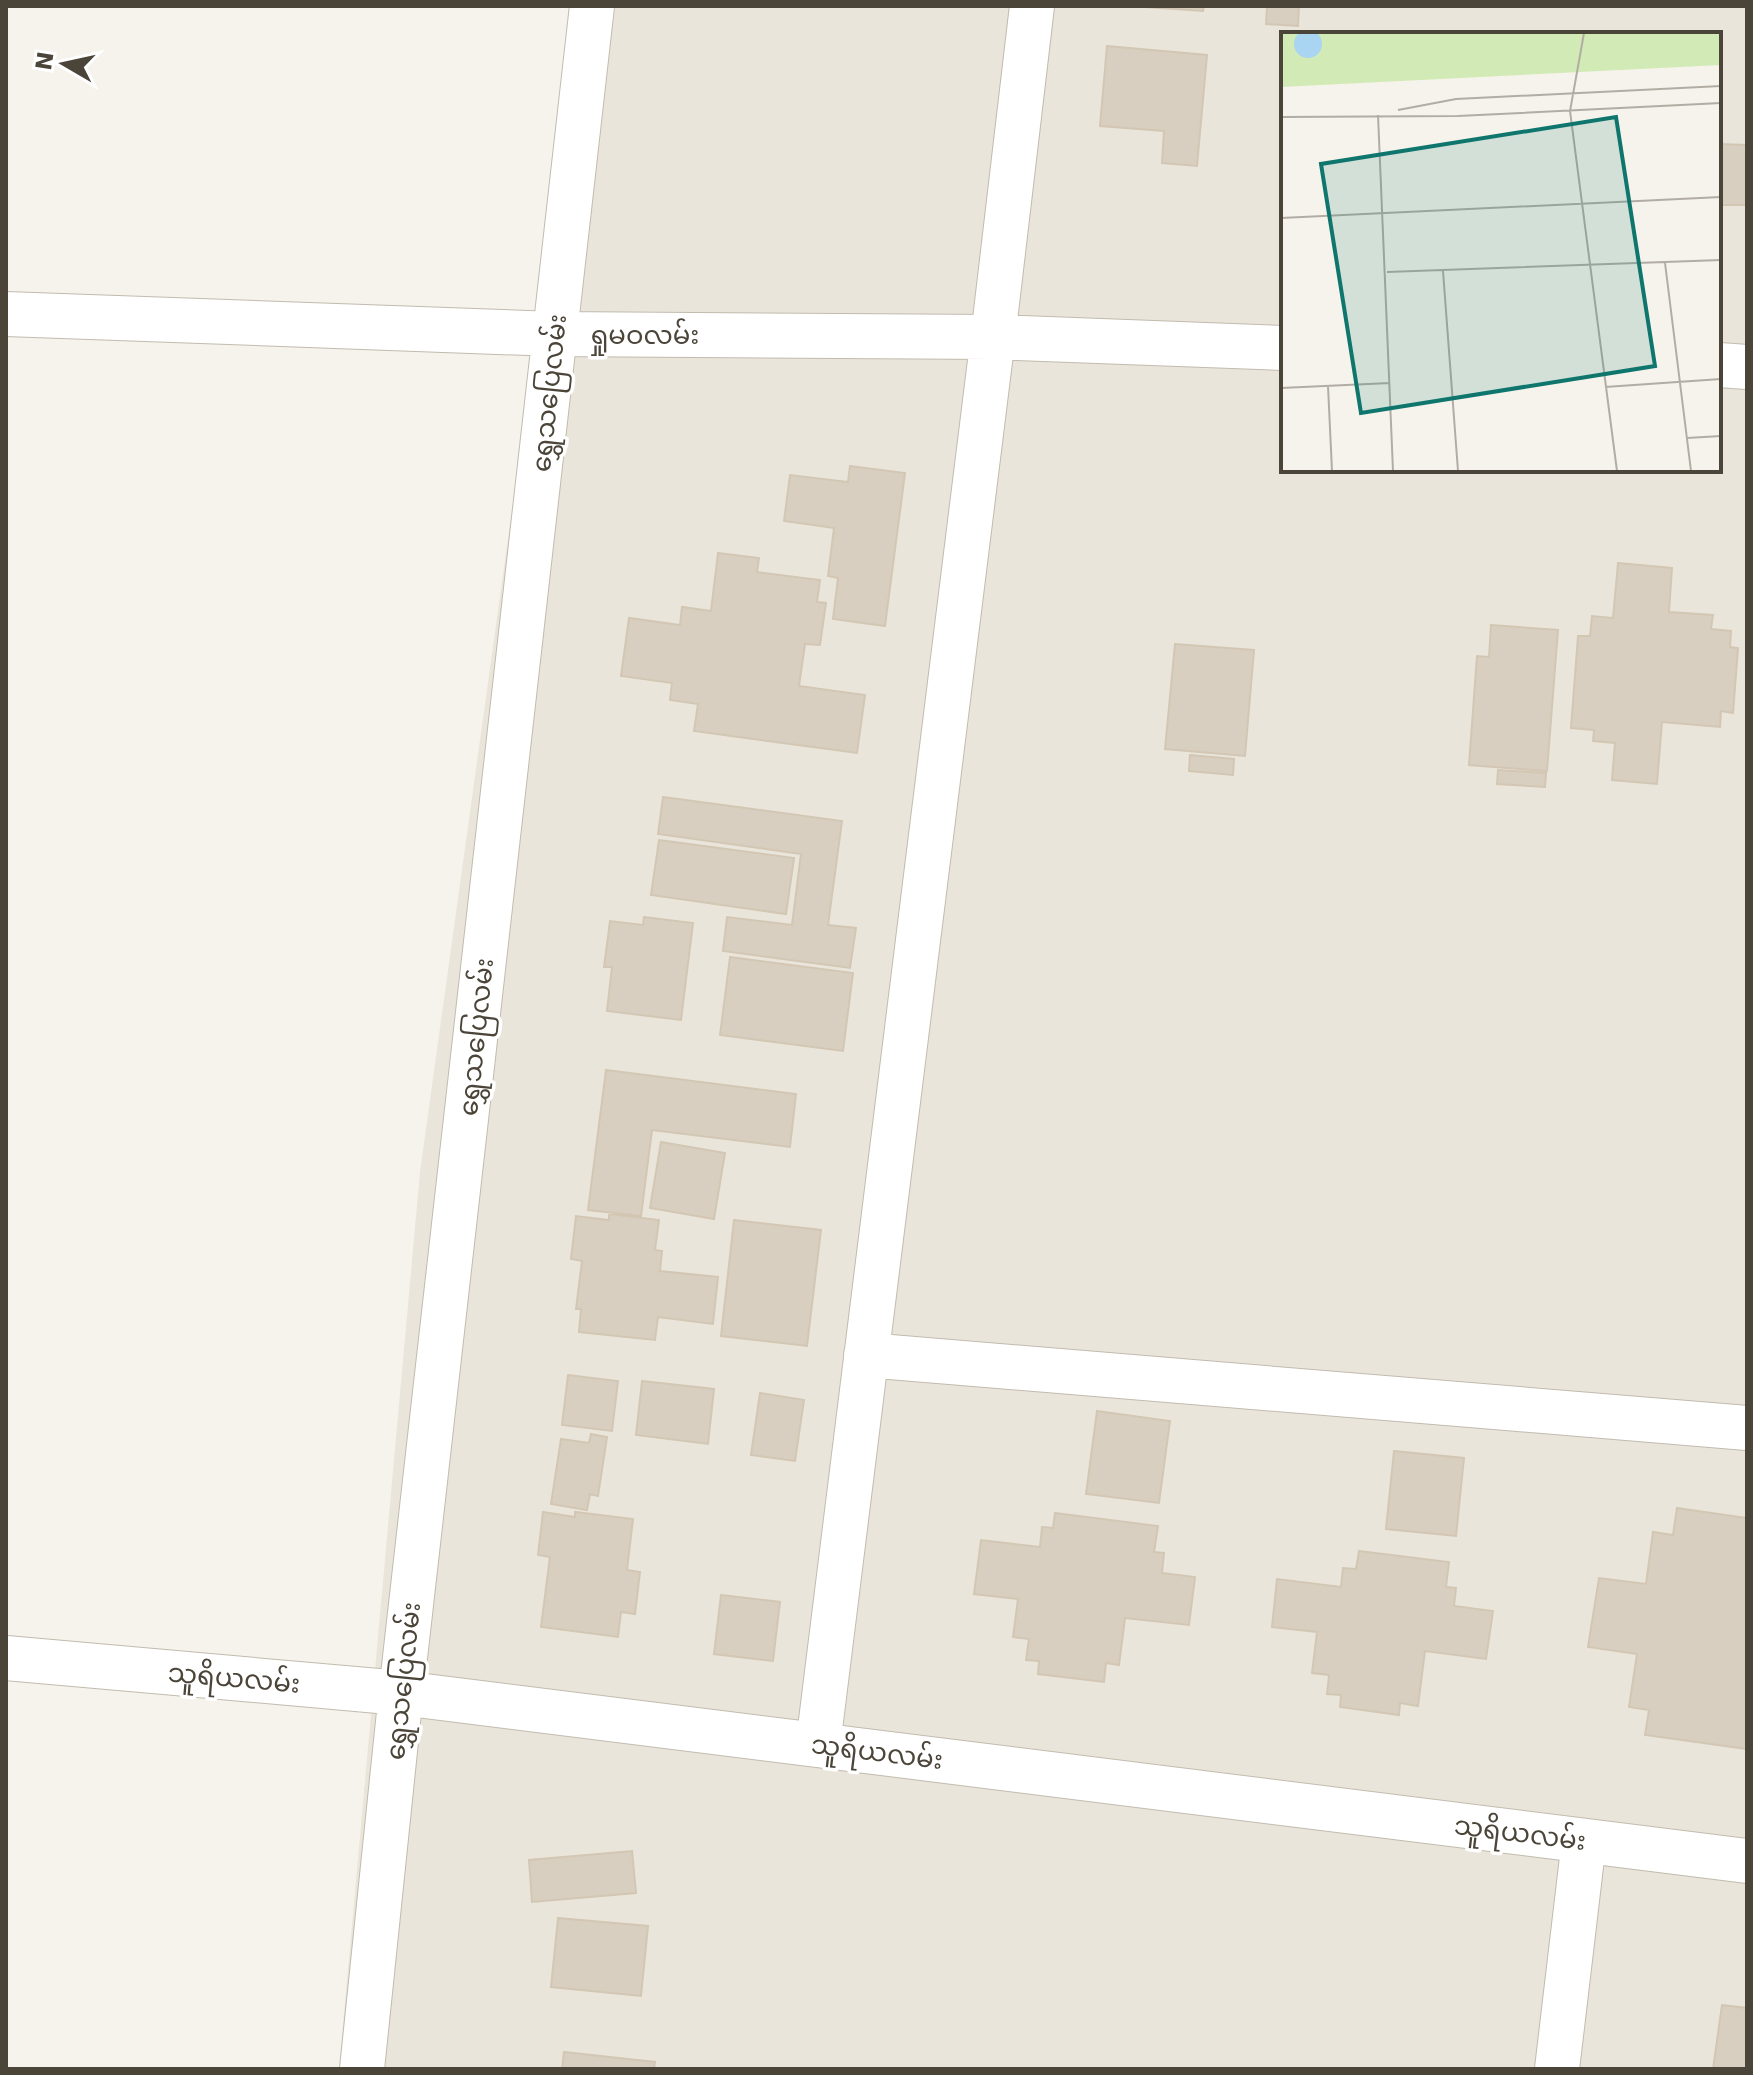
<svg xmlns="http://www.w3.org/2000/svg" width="1753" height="2075" font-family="'DejaVu Sans','Noto Sans Myanmar',sans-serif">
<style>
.residential{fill:#eae5da;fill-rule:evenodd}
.building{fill:#d8cfc1;stroke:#d3c7b4;stroke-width:2}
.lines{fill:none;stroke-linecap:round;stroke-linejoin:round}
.minor-casing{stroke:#c2bbae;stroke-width:46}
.minor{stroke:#fff;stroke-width:44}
.labels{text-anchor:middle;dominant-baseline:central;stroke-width:7;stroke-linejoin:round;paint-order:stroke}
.street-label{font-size:26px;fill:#4b4439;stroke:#fff}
.inset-road{fill:none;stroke:#b2ada4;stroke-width:2}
.view{fill:#0f766e;fill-opacity:0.15;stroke:#0f766e;stroke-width:4}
.inset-edge{fill:none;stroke:#4b4439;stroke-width:4}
</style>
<rect width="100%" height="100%" fill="#f6f3ec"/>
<path class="residential" d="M582,6H1747V2069H339L420,1172ZM1283,34H1719V470H1283Z"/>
<path class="building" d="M1130,6H1204L1203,11Z
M1267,6H1299L1298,26L1266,24Z
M1107,46L1207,55L1197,166L1162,163L1164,131L1100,126Z
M1719,144L1747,145V205H1719Z
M850,466L905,473L885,626L833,619L838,578L828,576L834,528L784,521L790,475L848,482Z
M718,553L759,558L757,572L820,580L817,602L826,603L820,645L805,644L799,686L865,695L857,753L694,731L698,704L670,700L672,683L621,676L629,618L680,625L682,607L711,611Z
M1618,563L1672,568L1669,612L1713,615L1711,629L1731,631L1730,647L1738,648L1733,713L1721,711L1720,727L1662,722L1657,784L1612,780L1615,743L1593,741L1594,730L1571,728L1578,636H1590L1592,616L1613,618Z
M1491,625L1558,630L1547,771L1469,765L1477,656L1489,657Z
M1175,644L1254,650L1245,756L1165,749Z
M1190,755L1234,759L1233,775L1189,771Z
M1498,770L1546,773L1545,787L1497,784Z
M663,797L842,821L828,925L856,928L850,968L723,951L727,917L792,925L801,854L658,834Z
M659,840L794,858L786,914L651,895Z
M644,917L693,923L681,1020L607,1011L612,967H604L610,921L643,925Z
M730,957L853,973L843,1051L720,1035Z
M606,1070L796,1094L790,1147L652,1130L641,1216L588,1210Z
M661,1142L725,1153L714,1219L650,1208Z
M609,1214L659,1220L655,1250L662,1251L660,1271L718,1277L713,1324L658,1317L655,1340L579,1332L581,1309H576L582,1261L571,1259L576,1216L609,1220Z
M734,1220L821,1230L807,1346L721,1336Z
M568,1375L618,1381L612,1431L562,1425Z
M642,1381L714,1389L708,1444L636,1435Z
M760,1393L804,1400L795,1461L751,1455Z
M1097,1411L1170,1421L1159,1503L1086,1494Z
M591,1434L607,1437L598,1496L590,1494L587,1510L551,1504L561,1439L589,1443Z
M1394,1451L1464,1458L1456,1536L1386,1529Z
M1677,1508L1747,1518V1749L1645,1735L1649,1710L1629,1707L1637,1654L1588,1647L1599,1578L1646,1584L1653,1532L1673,1535Z
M543,1512L575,1517V1512L633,1519L627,1570L640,1572L635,1614L621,1612L618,1637L541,1627L550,1557L538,1555Z
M1055,1513L1158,1526L1154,1552L1164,1553L1162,1573L1195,1577L1189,1625L1125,1618L1119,1665L1106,1663L1104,1682L1038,1674L1039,1661L1026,1660L1029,1639L1013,1637L1018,1599L974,1594L981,1540L1040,1547L1042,1527L1053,1528Z
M1359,1551L1449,1562L1446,1587L1456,1588L1454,1606L1493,1611L1486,1659L1425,1651L1418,1706L1400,1703L1399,1715L1340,1707L1341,1695L1327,1694L1329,1675L1312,1673L1317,1632L1272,1627L1277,1579L1341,1587L1343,1568L1356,1569Z
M721,1595L780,1602L773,1661L714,1654Z
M632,1851L636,1893L532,1902L529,1860Z
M558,1918L648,1926L641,1996L551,1987Z
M1722,2005L1747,2008V2069H1713Z
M564,2052L655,2062L654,2069H562Z"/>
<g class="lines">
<g class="minor-casing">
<path id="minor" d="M6,314L555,334L993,337L1283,348
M1719,365L1747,367
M866,1355L1747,1428
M6,1658L401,1693L1747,1861
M818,1745L993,337L1032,6
M362,2069L401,1693L592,6
M1557,2069L1584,1841"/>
</g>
<use href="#minor" class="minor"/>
</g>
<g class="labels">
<g class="street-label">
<text x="644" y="335">ရှုမဝလမ်း</text>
<text transform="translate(549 393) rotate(-84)">ရွှေသပြေလမ်း</text>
<text transform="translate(476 1037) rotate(-84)">ရွှေသပြေလမ်း</text>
<text transform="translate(234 1678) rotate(5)">သူရိယလမ်း</text>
<text transform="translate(403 1681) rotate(-84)">ရွှေသပြေလမ်း</text>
<text transform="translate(877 1752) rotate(7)">သူရိယလမ်း</text>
<text transform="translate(1520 1833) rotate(7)">သူရိယလမ်း</text>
</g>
</g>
<g transform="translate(1281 32)">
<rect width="440" height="440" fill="#f6f3ec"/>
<path d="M0,1H440V33L0,55Z" fill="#d2eab5"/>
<path d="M13 12a14 14 0 1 1 28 0a14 14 0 1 1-28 0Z" fill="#a9d4f2"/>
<path class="inset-road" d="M303,1L289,79L336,439M117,78L175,67L440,54M97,83L112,439M0,85L177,84L440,71M0,186L440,165M384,231L410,439M162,239L177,439M106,240L440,228M47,354L51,439M324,355L440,347M0,356L109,351M406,406L440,404"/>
<path class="view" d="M335,85L374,334L80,381L40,132Z"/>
<rect width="440" height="440" class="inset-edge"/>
</g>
<rect width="1753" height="2075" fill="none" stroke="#4b4439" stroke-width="16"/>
<g transform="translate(64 64) rotate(279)" stroke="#ffffff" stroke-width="6" paint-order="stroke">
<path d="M0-6L14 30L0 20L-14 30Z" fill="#4b4439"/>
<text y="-12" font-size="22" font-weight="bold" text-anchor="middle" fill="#4b4439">N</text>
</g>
</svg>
